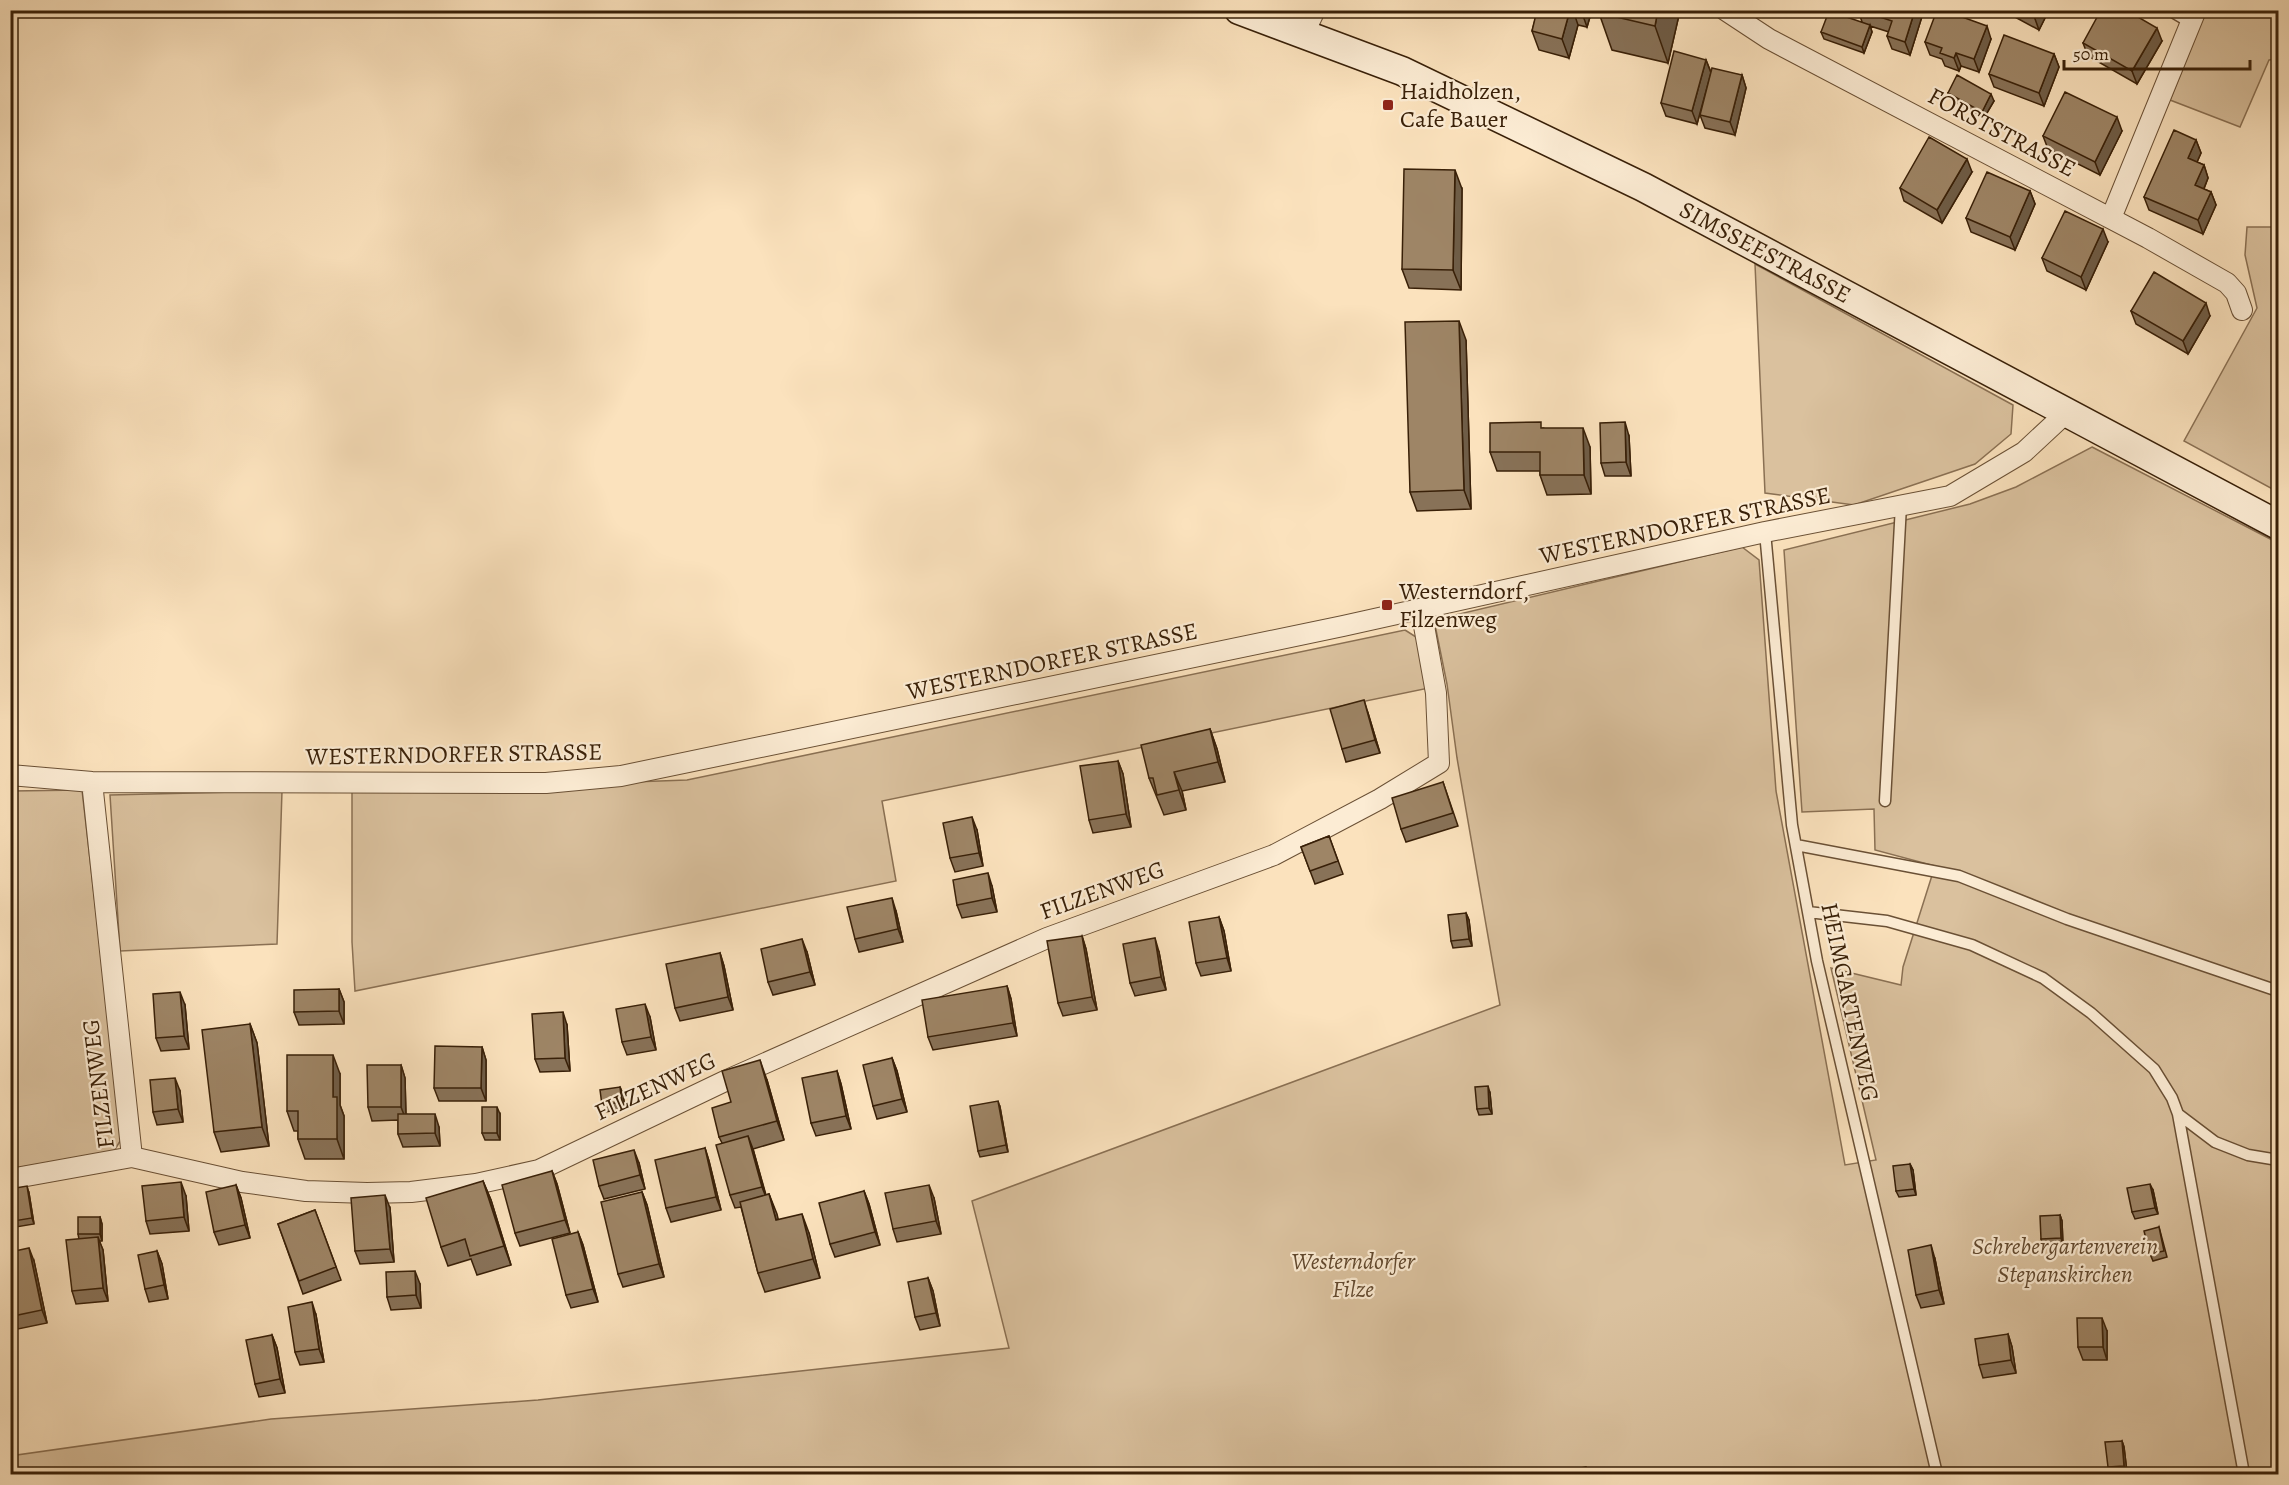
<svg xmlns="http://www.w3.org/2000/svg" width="2289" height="1485" font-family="Alegreya,serif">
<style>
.green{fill:#dac19e;stroke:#8a7053;stroke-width:1.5}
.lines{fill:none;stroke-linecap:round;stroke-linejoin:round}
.service-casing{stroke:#6a5035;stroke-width:13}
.minor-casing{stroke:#6a5035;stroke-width:22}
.secondary-casing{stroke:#392008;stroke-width:31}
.service{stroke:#fcecd4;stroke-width:10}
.minor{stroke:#fcecd4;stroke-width:20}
.secondary{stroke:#fcecd4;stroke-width:28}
.wall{fill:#887258;stroke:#392008;stroke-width:1.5}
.shaded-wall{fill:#6f5d47;stroke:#392008;stroke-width:1.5}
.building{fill:#9e8566;stroke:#392008;stroke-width:1.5}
.poi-dot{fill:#8f2418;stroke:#fcecd4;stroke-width:2}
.labels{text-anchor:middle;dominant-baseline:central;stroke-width:4.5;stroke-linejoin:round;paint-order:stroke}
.poi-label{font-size:24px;fill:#392008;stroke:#fcecd4;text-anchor:start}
.street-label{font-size:24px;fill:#392008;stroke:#fcecd4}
.park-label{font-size:24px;font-style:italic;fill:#61482e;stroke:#fcecd4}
</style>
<rect width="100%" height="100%" fill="#fbe2bd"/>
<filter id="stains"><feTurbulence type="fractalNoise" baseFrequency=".00333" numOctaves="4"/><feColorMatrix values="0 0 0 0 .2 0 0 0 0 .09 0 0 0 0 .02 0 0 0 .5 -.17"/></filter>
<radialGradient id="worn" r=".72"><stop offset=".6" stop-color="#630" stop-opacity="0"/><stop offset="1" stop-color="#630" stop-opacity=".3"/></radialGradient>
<path class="green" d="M2206,11H2278V59L2269,60L2240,127L2170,100Z
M2247,227H2278V492L2184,441L2257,308L2245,255Z
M1755,264L2013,405L2011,434L1975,464L1854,505L1765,493Z
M2092,447L2278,543V1474H11L10,1456L271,1419L538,1400L1009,1348L972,1201L1500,1005L1457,758L1447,684L1434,620L1742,547L1759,560L1776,791L1845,1165L1876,1160L1831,968L1901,985L1903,967L1935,866L1875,850L1874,809L1802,812L1784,550L1970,504L2016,487Z
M1405,630L1416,637L1429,688L882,801L896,881L355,991L352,942V792L687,780Z
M82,790L122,1138L114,1151L11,1169V791Z
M282,791L277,944L120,951L110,795Z"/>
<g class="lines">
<g class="service-casing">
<path id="service" d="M2169,10L2191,23
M1765,532L1792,825L1817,961L1937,1474
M1885,801L1901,505
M1796,845L1959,876L2067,919L2278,991
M1808,912L1887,921L1972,945L2043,978L2091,1013L2154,1069L2172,1098L2178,1114L2244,1474
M2178,1114L2215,1142L2248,1155L2278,1160"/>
</g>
<g class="minor-casing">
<path id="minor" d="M1725,10L1769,39L2148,238L2227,283L2236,293L2242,310
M1304,33L1315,10
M2111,218L2196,10
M10,775L92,782L546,783L621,776L1343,626L1765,532L1950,496L2024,452L2066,413
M92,782L132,1157L242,1182L306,1191L367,1193L411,1192L476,1184L539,1170L725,1081L1047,938L1274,855L1380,799L1439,763L1436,693L1421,609
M10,1179L132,1157"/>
</g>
<g class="secondary-casing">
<g id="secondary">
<path id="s1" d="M1239,10L1402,71L1643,187L2278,525"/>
</g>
</g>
<use href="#service" class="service"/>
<use href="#minor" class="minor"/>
<use href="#secondary" class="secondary"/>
</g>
<path class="wall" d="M1532,10H1592L1587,27L1578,25L1569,58L1539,50L1532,31L1537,13L1533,12Z
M1599,10H1677L1679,15L1668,63L1612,50L1599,13Z
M1858,10H1924L1910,55L1892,49L1887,36L1889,32L1870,26L1872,32L1864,53L1824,39L1821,32L1862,22Z
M2002,10H2049L2039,30Z
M1991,39L1979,72L1961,66L1959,71L1945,66L1942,59L1930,55L1925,42Z
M2162,41L2137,84L2088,56L2083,43Z
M2054,54L2059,67L2044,106L1994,87L1989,74Z
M1706,60L1711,72L1742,75L1746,88L1735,135L1705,128L1700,115L1708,83L1697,124L1666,116L1661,103Z
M1948,93L1994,101L1984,118L1950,99Z
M2122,131L2100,175L2048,149L2043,136Z
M2196,140L2201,153L2197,162L2204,165L2208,178L2204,189L2211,192L2216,205L2203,234L2149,210L2144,197Z
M1972,172L1942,223L1904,201L1900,188Z
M1462,189L1461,290L1409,288L1402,269Z
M2030,191L2035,204L2015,250L1971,232L1966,218Z
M2108,242L2086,290L2047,271L2042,258Z
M2131,311L2210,316L2188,354L2136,324Z
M1466,340L1471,509L1417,511L1410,492Z
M1543,428L1590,447L1591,494L1547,495L1540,475V471H1497L1490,452Z
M1629,436L1631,476H1605L1601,463Z
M1368,713L1380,753L1346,762L1342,749Z
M1210,729L1217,749L1225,782L1182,791L1186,810L1164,815L1149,778Z
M1118,761L1123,774L1131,827L1093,833L1089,820Z
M1443,782L1458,826L1406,842L1401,829Z
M977,830L983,866L955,872L950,858Z
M1329,836L1343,874L1315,884L1301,847Z
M992,886L997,912L962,918L957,905Z
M896,911L903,942L859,952L855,939Z
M1466,913L1469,920L1472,946L1453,948L1451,941Z
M1219,917L1224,931L1231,971L1201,976L1196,963Z
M1082,936L1086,949L1097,1010L1063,1016L1058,1003Z
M807,952L815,985L773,995L768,982Z
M1159,952L1166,990L1135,996L1130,983Z
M720,953L724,966L733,1010L680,1021L675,1008Z
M1007,986L1011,999L1017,1036L933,1050L928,1037Z
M339,989L344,1002V1024L299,1025L294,1012Z
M185,1005L189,1049L161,1051L156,1038Z
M650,1017L656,1050L627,1055L622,1042Z
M250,1024L257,1043L269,1146L221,1152L214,1132Z
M567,1025L570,1071L540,1072L535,1059Z
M482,1047L486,1060V1101H439L434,1088Z
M892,1058L897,1071L907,1112L877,1119L873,1106Z
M401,1065L405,1078L406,1114L439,1127L440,1146L403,1147L398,1134V1120L372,1121L368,1107Z
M837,1071L841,1084L851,1129L816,1136L811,1123Z
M340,1074V1105L344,1116V1159H305L298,1139V1131H294L287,1111Z
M767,1080L784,1140L753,1149L766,1195L769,1194L778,1220L809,1233L820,1278L765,1292L758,1273L741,1207L735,1208L730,1195L722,1143L719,1137L731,1102Z
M620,1087L623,1094L625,1109L605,1112L602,1105Z
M180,1091L183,1122L157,1125L153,1112Z
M1490,1093L1492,1114L1479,1115L1477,1109Z
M1000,1107L1008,1152L980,1157L978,1151Z
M500,1114V1140H485L482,1133Z
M705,1148L709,1161L721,1210L671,1222L666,1208Z
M639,1163L645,1189L604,1199L599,1186Z
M1910,1164L1913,1170L1916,1195L1899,1197L1896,1191Z
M552,1171L557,1184L570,1233L520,1246L515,1233Z
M483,1181L491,1200L511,1265L477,1275L471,1259L448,1266L441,1247Z
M236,1185L241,1198L250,1238L219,1245L214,1232Z
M2153,1190L2158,1214L2135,1219L2132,1212Z
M864,1191L869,1204L880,1245L835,1257L830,1244Z
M642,1192L647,1205L664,1277L623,1287L618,1274Z
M29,1193L34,1224L16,1227L14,1221Z
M186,1196L189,1231L150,1234L146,1221Z
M934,1198L941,1234L897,1242L893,1229Z
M390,1208L394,1262L360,1264L355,1251Z
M315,1210L341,1280L303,1294L278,1224Z
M2060,1215L2062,1221L2063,1245L2043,1246L2041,1239Z
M100,1217L102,1224V1241H99L103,1250L108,1301L76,1304L72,1291L79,1239L78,1234Z
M2159,1227L2167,1257L2153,1261L2150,1254Z
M578,1232L583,1245L598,1302L571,1308L566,1295Z
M157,1251L162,1264L168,1299L149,1302L145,1289Z
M1935,1259L1944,1304L1921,1308L1916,1295Z
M34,1261L47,1323L18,1329L13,1316Z
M928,1278L933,1291L940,1326L920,1330L915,1317Z
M420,1284L421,1308L391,1310L387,1297Z
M316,1315L324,1362L300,1365L295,1352Z
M2107,1331V1360H2083L2078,1347Z
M2008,1334L2012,1347L2016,1373L1983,1378L1979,1365Z
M272,1335L277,1348L285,1393L259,1397L255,1384Z
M2122,1441L2124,1447L2127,1472L2110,1474L2108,1467Z"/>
<path class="shaded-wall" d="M1570,10H1573L1578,25L1569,58L1562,39Z
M1581,10H1592L1587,27Z
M1658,10H1677L1679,15L1668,63L1655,26Z
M1915,10H1924L1910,55L1905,42Z
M2037,10H2049L2039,30L2034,16Z
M1870,25L1872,32L1864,53L1862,47Z
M1987,26L1991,39L1979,72L1974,59Z
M2157,28L2162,41L2137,84L2132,71Z
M1956,53L1961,66L1959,71L1954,58Z
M2054,54L2059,67L2044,106L2039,93Z
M1706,60L1711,73L1697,124L1692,111Z
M1742,75L1746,88L1735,135L1730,122Z
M1991,94L1994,101L1984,118L1982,112Z
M2117,117L2122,131L2100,175L2095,162Z
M2196,140L2201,153L2193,171L2188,158Z
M1967,159L1972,172L1942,223L1937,210Z
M2204,165L2208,178L2200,198L2195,185Z
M1455,170L1462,189L1461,290L1453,270Z
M2030,191L2035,204L2015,250L2010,237Z
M2211,192L2216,205L2203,234L2198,220Z
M2103,229L2108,242L2086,290L2081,277Z
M2206,303L2210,316L2188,354L2183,341Z
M1459,321L1466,340L1471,509L1464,490Z
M1625,422L1629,436L1631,476L1626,462Z
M1583,428L1590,447L1591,494L1584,475Z
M1364,700L1368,713L1380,753L1375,740Z
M1210,729L1217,749L1225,782L1218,762Z
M1118,761L1123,774L1131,827L1126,814Z
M1174,772L1182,791L1186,810L1179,790Z
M972,817L977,830L983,866L979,853Z
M988,873L992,886L997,912L992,898Z
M892,898L896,911L903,942L898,929Z
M1466,913L1469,920L1472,946L1469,939Z
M1219,917L1224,931L1231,971L1227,958Z
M1082,936L1086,949L1097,1010L1092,997Z
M1155,938L1159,952L1166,990L1161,977Z
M802,939L807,952L815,985L810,972Z
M720,953L724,966L733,1010L728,997Z
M1007,986L1011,999L1017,1036L1013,1023Z
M339,989L344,1002V1024L339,1011Z
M180,992L185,1005L189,1049L184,1036Z
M645,1004L650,1017L656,1050L651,1037Z
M563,1012L567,1025L570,1071L565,1058Z
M250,1024L257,1043L269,1146L262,1127Z
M482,1047L486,1060V1101L481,1088Z
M333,1055L340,1074V1105L344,1116V1159L337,1139L333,1097Z
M892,1058L897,1071L907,1112L902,1099Z
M760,1060L767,1080L784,1140L777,1121Z
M401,1065L405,1078L406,1120L401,1107Z
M837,1071L841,1084L851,1129L846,1116Z
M175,1078L180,1091L183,1122L178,1109Z
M1488,1086L1490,1093L1492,1114L1489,1108Z
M620,1087L623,1094L625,1109L622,1102Z
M998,1101L1000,1107L1008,1152L1006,1145Z
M497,1107L500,1114V1140L497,1133Z
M435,1114L439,1127L440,1146L435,1133Z
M748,1136L753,1149L767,1200L762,1187Z
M705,1148L709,1161L721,1210L716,1197Z
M634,1150L639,1163L645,1189L640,1175Z
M1910,1164L1913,1170L1916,1195L1914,1189Z
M552,1171L557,1184L570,1233L565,1220Z
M483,1181L491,1200L511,1265L504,1246Z
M181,1182L186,1196L189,1231L184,1217Z
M2150,1184L2153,1190L2158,1214L2155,1208Z
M236,1185L241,1198L250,1238L245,1225Z
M929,1185L934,1198L941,1234L936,1221Z
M27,1186L29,1193L34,1224L32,1218Z
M864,1191L869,1204L880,1245L875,1232Z
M642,1192L647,1205L664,1277L659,1264Z
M769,1194L777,1214L783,1240L776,1220Z
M385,1195L390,1208L394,1262L390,1249Z
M802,1214L809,1233L820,1278L813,1259Z
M2060,1215L2062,1221L2063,1245L2061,1238Z
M100,1217L102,1224V1241L100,1234Z
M578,1232L583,1245L598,1302L593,1289Z
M98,1237L103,1250L108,1301L103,1288Z
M1931,1245L1935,1259L1944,1304L1939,1290Z
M29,1248L34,1261L47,1323L42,1310Z
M157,1251L162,1264L168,1299L164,1285Z
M415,1271L420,1284L421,1308L416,1295Z
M928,1278L933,1291L940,1326L936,1313Z
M312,1302L316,1315L324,1362L319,1349Z
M2102,1318L2107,1331V1360L2103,1347Z
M2008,1334L2012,1347L2016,1373L2011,1360Z
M272,1335L277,1348L285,1393L280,1379Z
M2122,1441L2124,1447L2127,1472L2124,1466Z"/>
<path class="building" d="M1537,10H1570L1562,39L1532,31Z
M1599,10H1658L1655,26L1599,13Z
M1859,10H1915L1905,42L1887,36L1892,21Z
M1937,10H1943L1987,26L1974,59L1956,53L1954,58L1940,53L1942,48L1925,42Z
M2022,10H2037L2034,16Z
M2101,10H2126L2157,28L2132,71L2083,43Z
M1829,11L1870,25L1862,47L1821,32Z
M2004,35L2054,54L2039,93L1989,74Z
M1674,51L1706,60L1692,111L1661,103Z
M1712,68L1742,75L1730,122L1700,115Z
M1957,75L1991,94L1982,112L1948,93Z
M2065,92L2117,117L2095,162L2043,136Z
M2174,130L2196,140L2188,158L2204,165L2195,185L2211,192L2198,220L2144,197Z
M1929,137L1967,159L1937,210L1900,188Z
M1404,169L1455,170L1453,270L1402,269Z
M1987,172L2030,191L2010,237L1966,218Z
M2065,211L2103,229L2081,277L2042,258Z
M2154,272L2206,303L2183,341L2131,311Z
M1459,321L1464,490L1410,492L1405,322Z
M1541,422V428H1583L1584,475H1540V452H1490V423Z
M1625,422L1626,462L1601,463L1600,423Z
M1364,700L1375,740L1342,749L1330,709Z
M1210,729L1218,762L1174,772L1179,790L1157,795L1153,778H1149L1141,745Z
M1118,761L1126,814L1089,820L1080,766Z
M1443,782L1453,813L1401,829L1392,798Z
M972,817L979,853L950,858L943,823Z
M1329,836L1338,861L1310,871L1301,847Z
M988,873L992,898L957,905L953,880Z
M892,898L898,929L855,939L847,907Z
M1466,913L1469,939L1451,941L1448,915Z
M1219,917L1227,958L1196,963L1189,922Z
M1082,936L1092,997L1058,1003L1047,941Z
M1155,938L1161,977L1130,983L1123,944Z
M802,939L810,972L768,982L761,949Z
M720,953L728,997L675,1008L666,964Z
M1007,986L1013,1023L928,1037L922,1000Z
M339,989V1011L294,1012V990Z
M180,992L184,1036L156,1038L153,994Z
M645,1004L651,1037L622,1042L616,1009Z
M563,1012L565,1058L535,1059L532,1014Z
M250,1024L262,1127L214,1132L202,1030Z
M435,1046L482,1047L481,1088H434Z
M287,1055H333V1097H337V1139H298V1111H287Z
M892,1058L902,1099L873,1106L863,1065Z
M760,1060L777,1121L719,1137L712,1108L731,1102L722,1071Z
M367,1065H401V1107H368Z
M837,1071L846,1116L811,1123L802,1078Z
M175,1078L178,1109L153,1112L150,1080Z
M1488,1086L1489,1108L1477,1109L1475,1087Z
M620,1087L622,1102L602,1105L600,1090Z
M998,1101L1006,1145L978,1151L970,1106Z
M482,1107H497V1133H482Z
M398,1114H435V1133L398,1134Z
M748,1136L762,1187L730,1195L716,1145Z
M705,1148L716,1197L666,1208L655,1160Z
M634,1150L640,1175L599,1186L593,1160Z
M1910,1164L1914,1189L1896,1191L1893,1166Z
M552,1171L565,1220L515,1233L502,1185Z
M483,1181L504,1246L470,1256L465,1239L441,1247L426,1198Z
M181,1182L184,1217L146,1221L142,1186Z
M2150,1184L2155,1208L2132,1212L2127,1188Z
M236,1185L245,1225L214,1232L206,1192Z
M929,1185L936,1221L893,1229L885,1193Z
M27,1186L32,1218L14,1221L10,1200V1189Z
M864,1191L875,1232L830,1244L819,1203Z
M642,1192L659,1264L618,1274L601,1202Z
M769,1194L776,1220L802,1214L813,1259L758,1273L740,1202Z
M385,1195L390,1249L355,1251L351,1198Z
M315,1210L336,1267L299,1281L278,1224Z
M2060,1215L2061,1238L2041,1239L2040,1216Z
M78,1217H100V1234H78Z
M2159,1227L2164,1251L2150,1254L2144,1231Z
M578,1232L593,1289L566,1295L552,1239Z
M98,1237L103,1288L72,1291L66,1240Z
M1931,1245L1939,1290L1916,1295L1908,1250Z
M29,1248L42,1310L13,1316L10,1305V1252Z
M157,1251L164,1285L145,1289L138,1255Z
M415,1271L416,1295L387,1297L386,1272Z
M928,1278L936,1313L915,1317L908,1282Z
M312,1302L319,1349L295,1352L288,1307Z
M2077,1318H2102L2103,1347H2078Z
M2008,1334L2011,1360L1979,1365L1975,1339Z
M272,1335L280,1379L255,1384L246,1340Z
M2122,1441L2124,1466L2108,1467L2105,1442Z
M1586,1467L1588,1474H1567V1471Z"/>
<g class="poi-dot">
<rect x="1382" y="99" width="12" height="12" rx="3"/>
<rect x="1381" y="599" width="12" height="12" rx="3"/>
</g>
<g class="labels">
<g class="poi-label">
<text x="1400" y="91">Haidholzen,<tspan x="1400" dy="28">Cafe Bauer</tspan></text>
<text x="1399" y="591">Westerndorf,<tspan x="1399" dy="28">Filzenweg</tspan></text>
</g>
<g class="street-label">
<text transform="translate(2002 132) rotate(28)">FORSTSTRASSE</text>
<text stroke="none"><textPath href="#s1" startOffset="580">SIMSSEESTRASSE</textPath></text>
<text transform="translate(1685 525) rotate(-12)">WESTERNDORFER STRASSE</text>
<text transform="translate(1052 661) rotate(-12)">WESTERNDORFER STRASSE</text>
<text transform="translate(454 754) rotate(-1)">WESTERNDORFER STRASSE</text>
<text transform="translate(1102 890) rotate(-20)">FILZENWEG</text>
<text transform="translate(1850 1002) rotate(78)">HEIMGARTENWEG</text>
<text transform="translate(98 1084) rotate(-97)">FILZENWEG</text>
<text transform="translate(655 1086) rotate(-25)">FILZENWEG</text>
</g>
<g class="park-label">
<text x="2065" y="1246">Schrebergartenverein<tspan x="2065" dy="28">Stepanskirchen</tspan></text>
<text x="1353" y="1261">Westerndorfer<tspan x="1353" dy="28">Filze</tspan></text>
</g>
</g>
<rect width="2289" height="1485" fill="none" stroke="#fbe2bd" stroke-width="36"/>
<rect x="12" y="12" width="2265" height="1461" fill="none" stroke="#392008" stroke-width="3"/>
<rect x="18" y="18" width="2253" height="1449" fill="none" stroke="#392008" stroke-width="1.5"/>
<path d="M2064 60v9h186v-9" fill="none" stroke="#392008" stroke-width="3"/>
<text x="2073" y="60" font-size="18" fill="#392008" stroke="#fcecd4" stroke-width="4.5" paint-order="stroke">50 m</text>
<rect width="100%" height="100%" filter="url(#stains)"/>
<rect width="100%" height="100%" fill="url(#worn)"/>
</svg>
